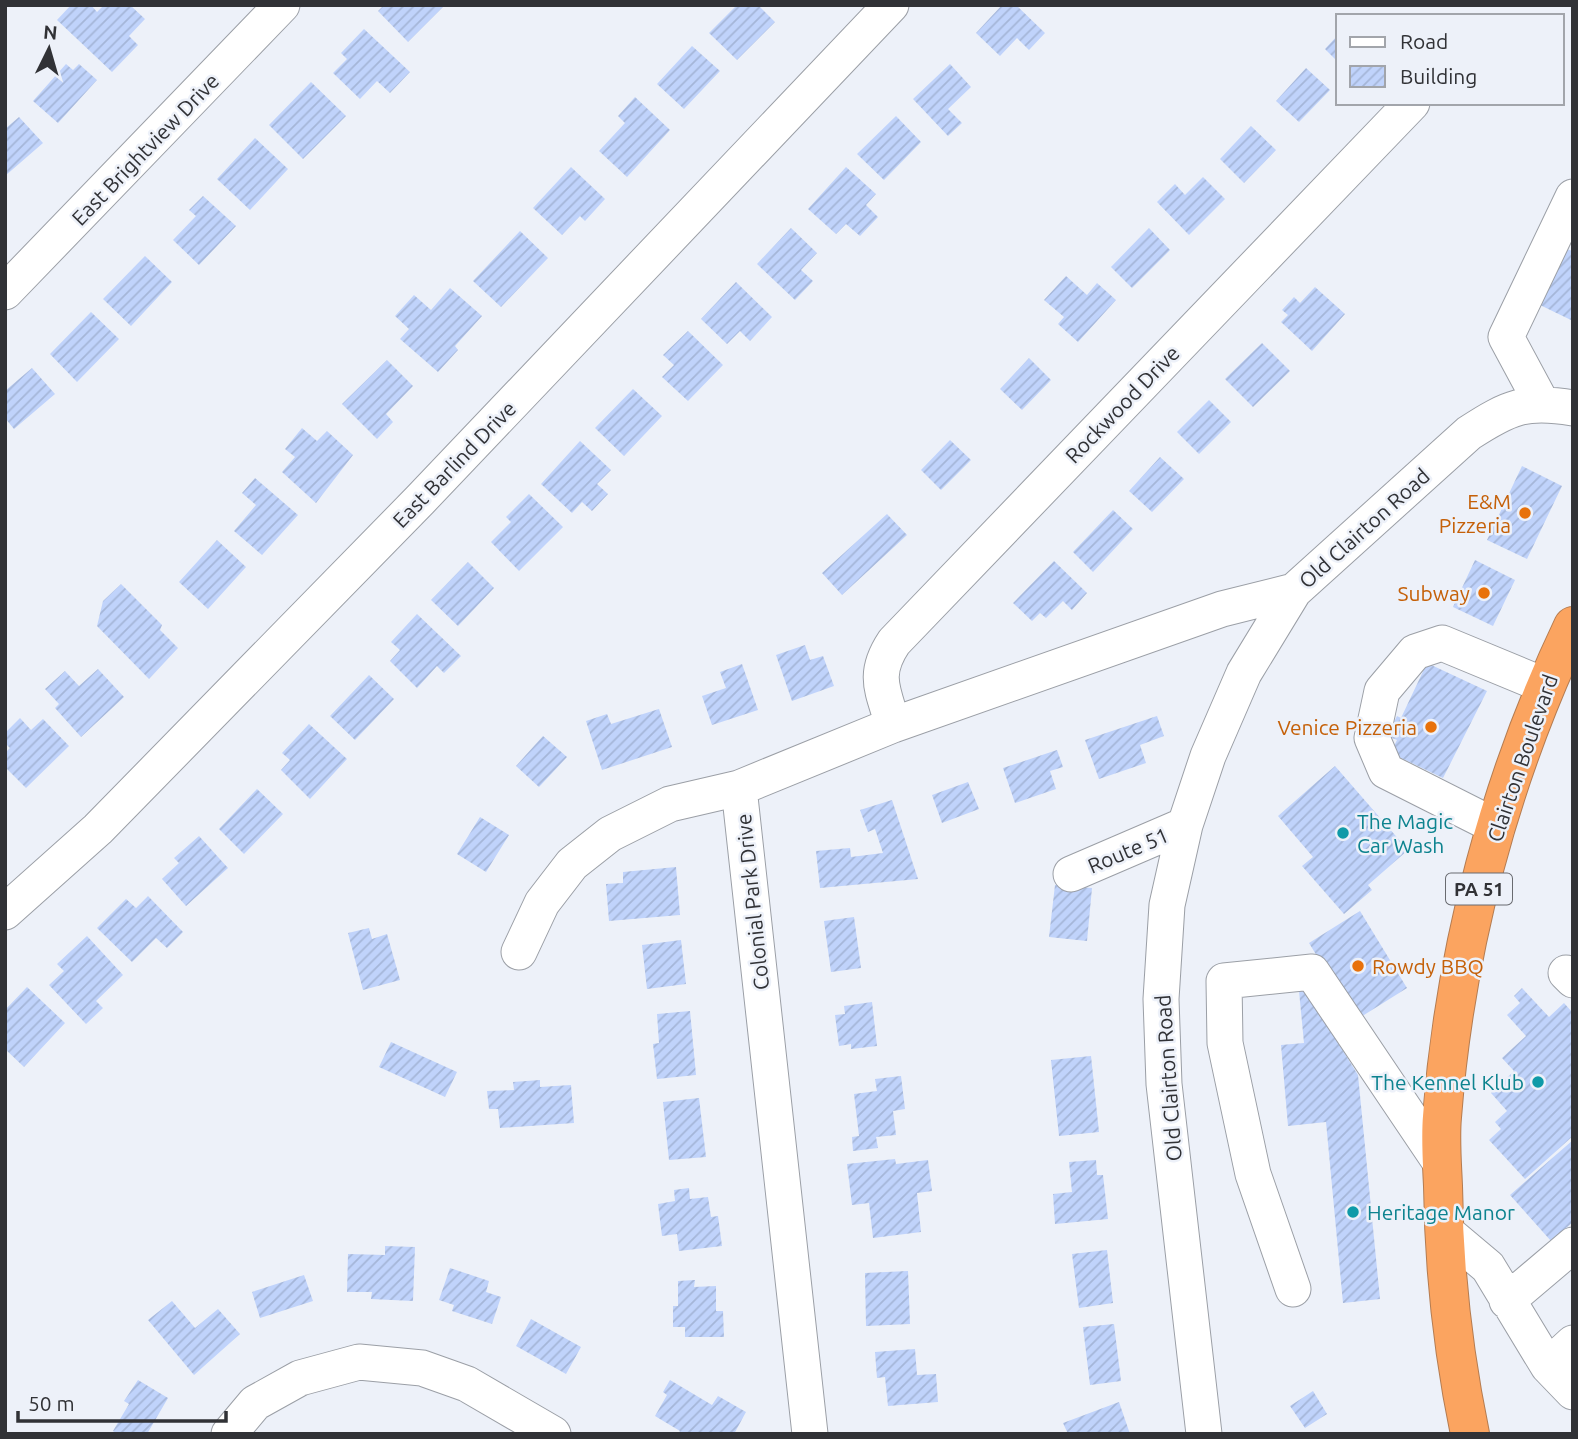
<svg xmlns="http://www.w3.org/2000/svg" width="1578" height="1439" font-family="Ubuntu,sans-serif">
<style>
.building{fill:url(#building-hatch)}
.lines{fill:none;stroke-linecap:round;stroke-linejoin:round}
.minor-casing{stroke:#9b9fa6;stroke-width:37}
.highway-casing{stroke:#b47c51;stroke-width:40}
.minor{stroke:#fff;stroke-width:35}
.highway{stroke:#fba460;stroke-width:38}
.food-dot{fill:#e8710a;stroke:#edf1f9;stroke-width:2.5}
.culture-dot{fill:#0f9aa8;stroke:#edf1f9;stroke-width:2.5}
.labels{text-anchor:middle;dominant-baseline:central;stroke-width:5;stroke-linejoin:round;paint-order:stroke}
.shield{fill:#edf1f9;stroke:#696b70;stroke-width:2}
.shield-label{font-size:19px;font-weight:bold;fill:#313236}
.street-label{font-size:21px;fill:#313236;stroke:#edf1f9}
.food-label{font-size:21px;fill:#c56008;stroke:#edf1f9;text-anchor:end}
.culture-label{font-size:21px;fill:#0d838f;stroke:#edf1f9;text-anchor:start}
</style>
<defs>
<pattern id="building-hatch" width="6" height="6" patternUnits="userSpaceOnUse" patternTransform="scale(1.75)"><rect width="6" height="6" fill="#c0d3fb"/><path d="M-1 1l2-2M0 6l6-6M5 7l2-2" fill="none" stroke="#a5b6d8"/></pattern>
</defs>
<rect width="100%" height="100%" fill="#edf1f9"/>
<path class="building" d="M71,5H91L97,12L104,5H130L145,19L129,36L138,45L112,72L57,20Z
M384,5H445L408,42L378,11Z
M737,5H758L775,22L737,60L709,33Z
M1002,5H1016L1045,33L1029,50L1017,38L1000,56L976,33Z
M364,29L410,72L390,93L377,81L360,99L333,73L347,59L341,53Z
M1338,35V62L1325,49Z
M692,46L720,71L684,109L657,84Z
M66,64L73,70L79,64L97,80L58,123L33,101Z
M950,64L971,87L948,109L962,123L948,136L913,99Z
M1306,68L1330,90L1299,122L1276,101Z
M311,82L346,116L303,159L269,125Z
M635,97L670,130L627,177L599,151L625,123L618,116Z
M896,116L921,142L884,180L857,154Z
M19,117L43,143L5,176V129Z
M1251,126L1276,150L1244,183L1220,159Z
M255,138L288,169L250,210L217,179Z
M571,167L605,199L585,221L580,216L562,235L533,208Z
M846,167L876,194L866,205L878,217L860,236L846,224L836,234L808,209Z
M1203,177L1225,199L1189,235L1157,202L1175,184L1185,195Z
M203,196L236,226L199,265L173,240L196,216L189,210Z
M791,228L817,253L801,270L813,281L795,300L757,264Z
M1149,228L1170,250L1132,288L1111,267Z
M520,231L548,258L501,307L473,281Z
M1566,249L1573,251V321L1540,305Z
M145,256L172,282L131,326L103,299Z
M1066,276L1087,295L1097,283L1116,300L1078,342L1058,324L1064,317L1044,300Z
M736,282L772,317L750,341L740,331L727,344L701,319Z
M1315,287L1345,314L1312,351L1281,322L1288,315L1282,310L1294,297L1300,303Z
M450,288L482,316L455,346L458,350L438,372L400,339L409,329L395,316L414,295L431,310Z
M91,312L119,339L77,382L50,354Z
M688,331L723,365L688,401L662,377L674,365L663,355Z
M1262,343L1290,371L1253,407L1225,379Z
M1029,358L1051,380L1022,410L1000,389Z
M387,360L413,386L386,414L393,422L377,439L342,404Z
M32,368L55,394L14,429L5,418V391Z
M633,389L662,416L624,456L595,428Z
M1209,400L1231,422L1199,454L1177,432Z
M302,428L317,441L327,431L353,455L316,503L282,472L295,457L285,449Z
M950,440L971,460L941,490L921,470Z
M580,441L611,470L597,484L608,494L592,511L582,502L572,513L541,484Z
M1160,457L1184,479L1152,512L1129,491Z
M1522,466L1562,486L1527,559L1487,540Z
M255,478L298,515L262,555L234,531L256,505L242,493Z
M529,494L563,527L519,571L491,542L511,522L506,517Z
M1113,510L1133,529L1093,572L1073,552Z
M887,514L907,535L842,595L822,573Z
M217,540L246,567L208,609L179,582Z
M1475,560L1515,580L1493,626L1453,607Z
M1054,561L1087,593L1072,610L1063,601L1046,618L1040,613L1032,621L1013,603Z
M468,562L494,588L458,626L431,600Z
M121,584L162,625L160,630L178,648L149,679L97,626L103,601Z
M417,614L461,656L444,673L437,666L417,688L390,661L400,650L391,642Z
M805,645L810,660L823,656L834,686L792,701L776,655Z
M1427,663L1487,691L1443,778L1399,757L1393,748L1397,740L1387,736L1397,716L1401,718Z
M742,664L758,710L712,725L702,696L726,688L720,672Z
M98,669L124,697L81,737L55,708L59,704L45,689L65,671L79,686Z
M369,675L394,699L355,740L330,716Z
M659,709L672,747L602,770L586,721L607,714L611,724Z
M1157,716L1164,736L1140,745L1146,763L1099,779L1085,740Z
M20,718L31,730L43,719L69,746L26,788L5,767V753L10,748L5,743V733Z
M309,724L347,759L310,799L281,770L290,760L282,753Z
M543,736L567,757L539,787L516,766Z
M1057,750L1063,767L1050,771L1056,789L1015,803L1003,768Z
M1335,766L1408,850L1368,885L1372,890L1344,914L1302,866L1313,857L1278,816Z
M968,782L979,809L942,823L932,795Z
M257,789L283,814L244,854L219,829Z
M892,800L918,879L820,888L816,851L850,848L851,857L883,853L875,829L868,832L860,810Z
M480,817L509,835L486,872L457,854Z
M199,836L228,868L186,906L162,879L179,863L174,858Z
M676,867L680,915L609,921L606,884L623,883V872Z
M1055,885L1092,888L1087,941L1049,937Z
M148,896L183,932L167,948L156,938L132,962L97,928L126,899L136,908Z
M1360,911L1407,988L1356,1020L1309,943Z
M854,917L861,968L831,972L824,921Z
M369,928L372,939L387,934L400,980L363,990L348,933Z
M87,936L123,975L96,1001L103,1008L86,1024L49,985L64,971L57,964Z
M681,940L686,984L647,989L642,945Z
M27,987L65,1023L24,1067L5,1049V1010Z
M1522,988L1549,1017L1564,1003L1573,1013V1136L1525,1179L1489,1140L1501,1129L1495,1122L1507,1111L1491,1093L1514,1071L1502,1058L1526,1036L1507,1015L1520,1003L1514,996Z
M1299,991H1306L1358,1075L1380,1299L1343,1303L1326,1122L1288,1126L1281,1045L1304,1043Z
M872,1002L877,1046L851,1049V1044L839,1046L835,1015L845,1014L844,1006Z
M690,1011L696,1075L657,1079L653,1044L659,1043L657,1014Z
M391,1042L457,1072L445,1097L379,1067Z
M1091,1056L1099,1132L1059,1136L1051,1060Z
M901,1076L905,1109L893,1111L896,1135L876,1137L878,1148L853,1151L852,1137L859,1136L854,1094L877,1091L875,1079Z
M540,1080V1087L571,1085L574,1123L500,1128L498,1109H489L487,1091L514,1090L513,1082Z
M699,1098L706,1157L669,1160L663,1102Z
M1573,1140V1222L1551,1241L1510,1195Z
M895,1159L896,1164L928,1160L932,1191L917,1193L921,1232L873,1238L869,1203L852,1205L847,1164Z
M1096,1160L1097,1175H1103L1108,1219L1055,1224L1053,1194L1072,1192L1069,1162Z
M689,1188L690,1199L708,1197L711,1217L718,1216L722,1246L679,1251L677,1234L662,1236L658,1204L675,1201L674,1190Z
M385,1246L415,1247L413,1301L371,1299L372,1292H347L348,1254L385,1255Z
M1107,1250L1113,1303L1079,1308L1072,1254Z
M450,1268L489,1281L486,1292L501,1297L492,1324L452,1311L454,1305L439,1300Z
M908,1271L910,1324L866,1326L865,1273Z
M304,1275L313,1301L260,1318L252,1292Z
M695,1280L694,1287L716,1286V1311H723L724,1337H685V1327H673V1306H678V1281Z
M172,1301L195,1328L218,1309L240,1334L194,1375L148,1320Z
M531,1319L581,1347L566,1374L516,1346Z
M1114,1324L1121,1381L1090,1385L1083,1327Z
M915,1349L917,1375L936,1374L938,1402L888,1406L885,1377L877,1378L875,1352Z
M138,1380L168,1398L147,1434H117L113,1431L129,1404L124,1401Z
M670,1380L712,1405L718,1396L746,1412L734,1434H678L680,1431L655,1416L667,1395L663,1392Z
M1313,1391L1327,1414L1305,1428L1290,1406Z
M1119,1402L1130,1434H1068L1063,1423Z"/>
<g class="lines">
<g class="minor-casing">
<path id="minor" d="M5,292L282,5
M1541,402L1506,337L1573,197
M893,725C883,690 872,675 894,642L1412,103
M739,788L810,1434
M1497,827L1386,771L1372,738L1382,691L1415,652L1442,643L1546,686
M1071,874L1185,825
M5,912L98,829L420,500L891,5
M519,952L542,903L572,864L610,834L670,804L739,788L893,725L1222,609L1294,591
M1566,973L1573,980
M1444,1230L1488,1267L1548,1366L1573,1392
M1293,1289L1253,1174L1225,1043L1224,981L1312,972L1442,1165
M1507,1301L1573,1245
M1548,1366L1573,1343
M229,1434L255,1403L300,1378L359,1362L422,1368L467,1384L553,1434
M1204,1434L1164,1084L1161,999L1167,905L1185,825L1208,756L1244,673L1294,591L1469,433C1509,407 1525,400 1573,408"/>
</g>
<g class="highway-casing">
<path id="highway" d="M1470,1434C1453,1352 1444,1269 1443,1186C1442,1163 1440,1139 1442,1117C1455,948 1500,779 1573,626"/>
</g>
<use href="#minor" class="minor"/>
<use href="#highway" class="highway"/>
</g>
<g class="food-dot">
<circle cx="1525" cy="513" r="7"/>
<circle cx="1484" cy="593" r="7"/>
<circle cx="1431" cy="727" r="7"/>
<circle cx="1358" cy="966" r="7"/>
</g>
<g class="culture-dot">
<circle cx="1343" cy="833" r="7"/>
<circle cx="1538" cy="1082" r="7"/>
<circle cx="1353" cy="1212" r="7"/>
</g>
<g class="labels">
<rect class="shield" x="1446" y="873.5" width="66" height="31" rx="5"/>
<g class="shield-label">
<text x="1479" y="889">PA 51</text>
</g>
<g class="street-label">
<text transform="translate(145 149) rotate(-46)">East Brightview Drive</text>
<text transform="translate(1122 404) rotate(-46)">Rockwood Drive</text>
<text transform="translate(454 464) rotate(-46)">East Barlind Drive</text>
<text transform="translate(1364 528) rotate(-42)">Old Clairton Road</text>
<text transform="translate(1522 758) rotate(-71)">Clairton Boulevard</text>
<text transform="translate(1128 850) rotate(-23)">Route 51</text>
<text transform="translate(752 902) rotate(-96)">Colonial Park Drive</text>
<text transform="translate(1168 1078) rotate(-94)">Old Clairton Road</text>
</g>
<g class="food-label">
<text x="1511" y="501">E&amp;M<tspan x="1511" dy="24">Pizzeria</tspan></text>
<text x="1470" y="593">Subway</text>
<text x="1417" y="727">Venice Pizzeria</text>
<text x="1372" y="966" text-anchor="start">Rowdy BBQ</text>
</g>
<g class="culture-label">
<text x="1357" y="821">The Magic<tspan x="1357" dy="24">Car Wash</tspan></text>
<text x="1524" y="1082" text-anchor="end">The Kennel Klub</text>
<text x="1367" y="1212">Heritage Manor</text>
</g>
</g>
<rect width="1578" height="1439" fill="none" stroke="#313236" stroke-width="14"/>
<rect x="1336" y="14" width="228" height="91" fill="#edf1f9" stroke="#a2a5ab" stroke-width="2"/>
<rect x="1350" y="37" width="35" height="10" fill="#ffffff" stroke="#a2a5ab" stroke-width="2"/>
<text x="1400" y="49" font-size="21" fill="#313236">Road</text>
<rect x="1350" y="66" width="35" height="21" fill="url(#building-hatch)" stroke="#a2a5ab" stroke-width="2"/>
<text x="1400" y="84" font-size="21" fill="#313236">Building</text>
<g transform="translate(49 49) rotate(5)" stroke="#edf1f9" stroke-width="5" paint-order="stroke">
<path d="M0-5L12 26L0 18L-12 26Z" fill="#313236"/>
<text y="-10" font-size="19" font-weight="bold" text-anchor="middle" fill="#313236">N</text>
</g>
<path d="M18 1411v10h208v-10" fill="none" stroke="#313236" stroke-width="3.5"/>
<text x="28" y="1411" font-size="21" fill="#313236" stroke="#edf1f9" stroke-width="5" paint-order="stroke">50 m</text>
</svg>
